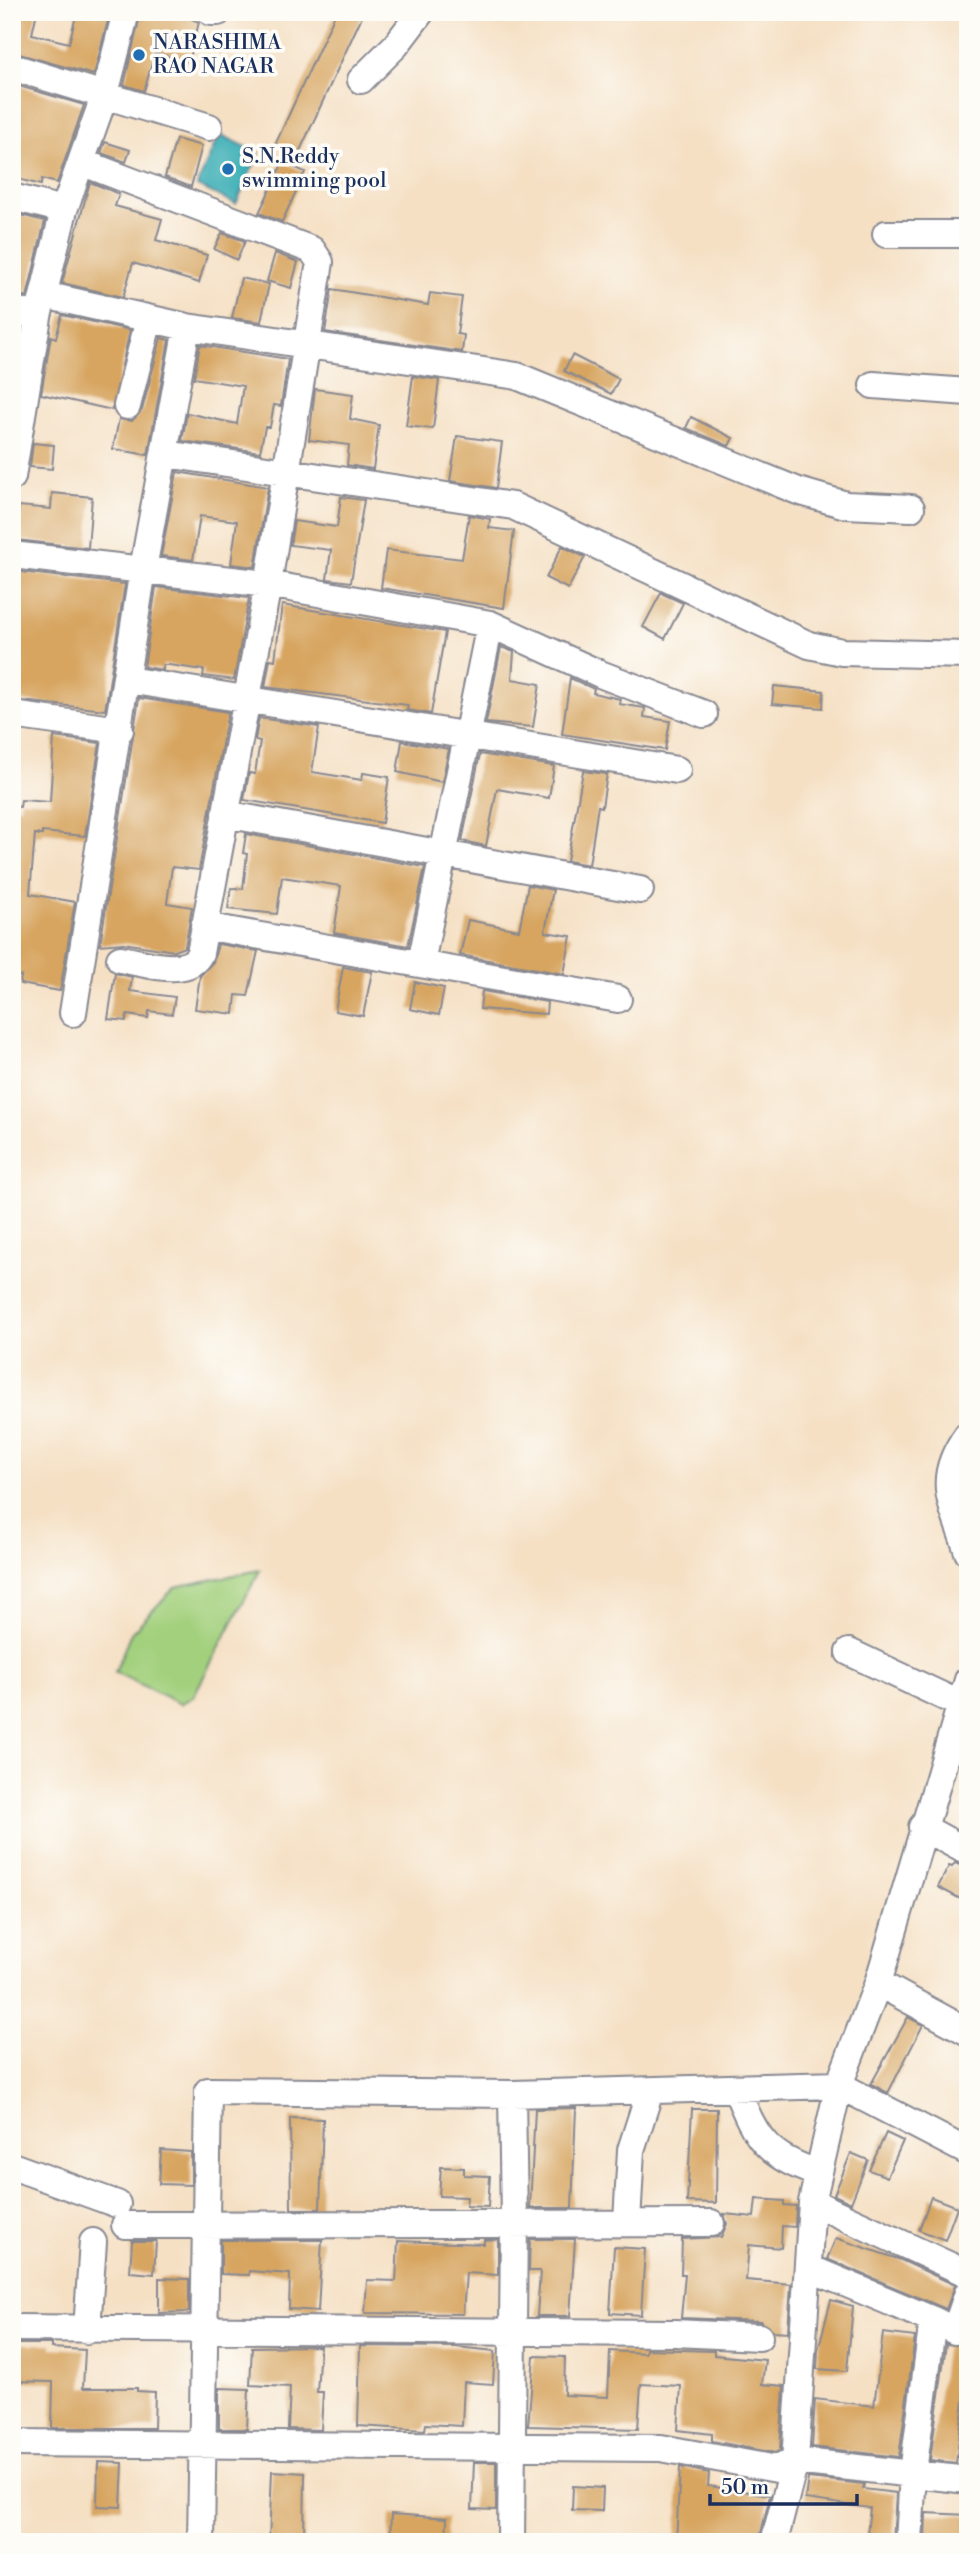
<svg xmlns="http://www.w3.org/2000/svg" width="980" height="2554" font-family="'Libre Bodoni',serif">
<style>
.green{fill:#a3d07d;stroke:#5f806e;stroke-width:2}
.water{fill:#40b0b7;stroke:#2e708a;stroke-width:2}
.building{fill:#d7a561}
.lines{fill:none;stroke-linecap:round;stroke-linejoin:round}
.minor-casing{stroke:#888891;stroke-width:30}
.minor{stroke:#fff;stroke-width:26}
.poi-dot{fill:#1f6fb2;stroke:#fdfcf7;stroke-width:2.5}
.labels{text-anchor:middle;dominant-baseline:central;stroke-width:7;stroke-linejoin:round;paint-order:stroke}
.poi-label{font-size:21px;fill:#1b2f5e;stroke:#fdfcf7;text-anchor:start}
</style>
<rect width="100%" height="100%" fill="#fdfcf7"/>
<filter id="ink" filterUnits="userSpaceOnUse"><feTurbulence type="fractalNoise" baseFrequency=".0143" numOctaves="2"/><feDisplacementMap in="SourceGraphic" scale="14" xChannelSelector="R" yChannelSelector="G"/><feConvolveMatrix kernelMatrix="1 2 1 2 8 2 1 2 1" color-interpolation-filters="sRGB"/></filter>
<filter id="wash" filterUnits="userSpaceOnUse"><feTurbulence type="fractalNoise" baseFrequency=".00686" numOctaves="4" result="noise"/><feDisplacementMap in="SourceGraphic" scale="28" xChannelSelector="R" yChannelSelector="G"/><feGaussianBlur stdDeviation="1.57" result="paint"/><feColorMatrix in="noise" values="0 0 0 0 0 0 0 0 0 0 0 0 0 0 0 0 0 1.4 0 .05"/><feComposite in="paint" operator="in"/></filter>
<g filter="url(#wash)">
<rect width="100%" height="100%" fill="#f5e0c4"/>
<path class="green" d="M260,1570L193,1697L180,1704L115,1672L131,1633L175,1587Z"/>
<path class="water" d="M219,134L259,153L236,204L197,186Z"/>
<g id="blocks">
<path class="building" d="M12,12H37L32,34L69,43L77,12H110L94,75L12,52Z
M141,12H174L199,22L189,62L155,53L144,91L124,85Z
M336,12H364L298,155L275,145Z
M12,84L84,105L57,183L42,179L41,185L18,179L19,175L12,173Z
M176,139L202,146L191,187L165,177Z
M105,142L130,150L126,162L101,153Z
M283,162L305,172L282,222L259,213Z
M90,182L119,194L115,206L162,219L156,240L207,255L199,283L133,263L123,297L62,283Z
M12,213L45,221L27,297L12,294Z
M222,233L245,241L237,260L214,249Z
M275,253L298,262L291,288L267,281Z
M241,278L269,284L261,322L232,318Z
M332,289L428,305L430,293L462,297L457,334L464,335L462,352L325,332Z
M62,315L130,330L112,410L41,394L51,336L56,338Z
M161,338L169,340L148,455L113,449L119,419L132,421L142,410Z
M200,345L288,359L281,406L274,405L270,427H265L260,452L182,441L187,413L237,424L243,386L194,378Z
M572,355L619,379L611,394L564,371Z
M413,376L439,380L433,429L406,426Z
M315,389L353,394L350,419L379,425L373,469L347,465L349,445L309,440Z
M691,417L733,438L729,446L686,428Z
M457,436L502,442L496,488L450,481Z
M33,443L54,445L52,469L30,467Z
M177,472L268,487L255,567L231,564L237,521L200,516L193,560L161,556Z
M52,493L92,497L88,548L16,540L19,506L51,509Z
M341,497L364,500L351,582L327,579L331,550L290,545L294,521L337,527Z
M469,515L490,519L489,528L514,531L504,608L381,588L386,550L462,559Z
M562,546L585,557L568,589L546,578Z
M12,571L125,584L105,710L12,700Z
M156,587L249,598L234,680L203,676L204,670L169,665H163V670L144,667Z
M661,593L683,603L665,639L643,627Z
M282,605L445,632L431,714L407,710L408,705L265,687L270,659L275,660Z
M501,647L514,652L512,679L540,684L533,727L486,723Z
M570,678L594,689L593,693L620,699L619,704L645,708L644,717L670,721L665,750L562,734Z
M774,686L824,691L823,708L772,704Z
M139,698L228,712L199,870L172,867L167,903L192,907L185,947L174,951L123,943L100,945Z
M259,718L319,727L312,772L362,780L363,773L389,777L382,823L244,800L249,773L255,774L260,741L255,740Z
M54,737L100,743L85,836L42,832V835L35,834L30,894L75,902L60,991L20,984L21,976L12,975V806L20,807L21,800L50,802Z
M402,741L449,749L442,782L397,772Z
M480,754L554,766L549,798L497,789L486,846L462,841Z
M583,771L607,774L602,807L598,806L589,865L567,861Z
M246,834L425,867L408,946L334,933L341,886L282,877L277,914L228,909L231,888L243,889L247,854L243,853Z
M528,885L553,890L545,932L571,936L564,974L460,955L468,920L519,930Z
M218,944L258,951L248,996L236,995L234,1014L195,1009L200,976L213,962Z
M343,967L372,972L363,1016L335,1011Z
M115,973L132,977L130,991L175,997L172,1014L149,1011L148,1018L127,1015L126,1021L108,1019Z
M415,982L444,988L439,1015L410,1009Z
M482,991L547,1002L546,1014L480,1009Z
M955,1863L968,1868V1903L938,1887L949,1866L952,1867Z
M908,2017L923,2025L888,2093L871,2084Z
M576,2108L572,2208H530L535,2109Z
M692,2109H717L716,2203L687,2202Z
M290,2118L323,2119L320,2209H291Z
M886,2133L903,2141L887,2177L869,2170Z
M161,2150L191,2152V2185L159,2184Z
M851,2153L868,2160L851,2203L834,2195Z
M441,2167L464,2168V2175L490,2176L488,2207L466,2206L467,2197L439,2196Z
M931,2197L957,2207L945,2240L919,2230Z
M756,2199L784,2201V2205L796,2206L795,2227L782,2226L781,2248L749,2245L746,2280L791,2284L788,2332L773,2331L760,2321L681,2318L685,2274H681L682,2239L721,2237L727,2224L724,2214L754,2217Z
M836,2238L901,2260L955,2285L946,2309L827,2259Z
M498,2239V2275L466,2273L463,2314L365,2313L367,2280L396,2281L398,2241L484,2244V2240Z
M530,2239H575L570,2316H537L540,2271H529Z
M221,2240H322L318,2311L289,2309L290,2274L249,2271V2275L221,2274Z
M132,2241H156L154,2274L130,2272Z
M614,2247L645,2249L641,2315L610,2313Z
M159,2278L189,2279V2312L159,2313Z
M831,2300L853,2306L847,2371L817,2369L818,2350Z
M883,2333L915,2337L899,2457L812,2447L815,2399L874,2406Z
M12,2344H52V2348L85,2350L83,2388H137V2391L155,2392L154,2428H52L53,2382L12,2381Z
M946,2344L968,2346L966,2386L956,2463L930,2460Z
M320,2346L317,2392H323L321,2430L288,2429L290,2387L250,2385L252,2347Z
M360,2346L456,2347L495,2351L493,2384L464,2382L462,2426L426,2424L425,2430L358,2426Z
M646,2349L714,2351V2355L765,2360L762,2384L784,2386L780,2450L775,2453L712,2441V2434L678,2430L681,2386L641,2384L638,2429L528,2426L534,2356L565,2357L564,2395L608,2397L610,2351L645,2353Z
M219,2388L249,2389L247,2429H219Z
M98,2462L123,2463L121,2507L97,2506Z
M474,2462H496V2510L472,2509Z
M680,2467L709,2473L708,2486L770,2495L759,2542H676Z
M272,2471L305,2473L304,2542H269Z
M808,2478L864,2484L863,2489L896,2493L893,2542H866L870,2508L805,2499Z
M573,2486L603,2488L602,2511L572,2510Z
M926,2513L968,2515V2542H925Z
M391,2514L447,2518L446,2542H390Z"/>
</g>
</g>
<g filter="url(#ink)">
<use href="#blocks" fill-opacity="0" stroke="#888891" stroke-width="2"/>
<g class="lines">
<g class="minor-casing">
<path id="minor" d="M211,12H218
M12,67L209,127
M361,80L396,45L421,12
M81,162L312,250L320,262L268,584L200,953C189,979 142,962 120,959
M12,197L64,210
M886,234H968
M44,295L187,327L517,376L798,491L846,505L911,508
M12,309L38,317
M873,385L968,392
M127,406L149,319
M166,454L513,506L809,645L842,652L968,655
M12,477L38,317L64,210L105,94L126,12
M12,555L268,584L490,624L600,674L704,714
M128,680L677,770
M12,715L120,730
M225,814L640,890
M204,926L618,999
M421,963L490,624
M73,1013L143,569L187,327
M968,1434C934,1480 952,1503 968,1552
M849,1652L968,1708
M922,1827L968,1852
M878,1983L968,2032
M736,2089C757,2139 764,2154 817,2173
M12,2166L117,2204
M812,2202L968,2274
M627,2222L631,2150L650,2091
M125,2225L711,2223
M809,2268L933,2320
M12,2328L675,2333L759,2337
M87,2330L93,2242
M12,2443L661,2448L777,2469L795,2461L968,2480
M201,2542L208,2091L512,2094L839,2085L968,2152
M511,2542L514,2221L512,2094
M774,2542L795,2461L812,2202L839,2085L878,1983L968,1680
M909,2542L913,2472L933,2320L955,2331L968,2293"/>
</g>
<use href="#minor" class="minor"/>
</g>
</g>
<g class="poi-dot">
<circle cx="139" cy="55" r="7"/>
<circle cx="228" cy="169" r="7"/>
</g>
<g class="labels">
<g class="poi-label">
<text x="153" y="43">NARASHIMA<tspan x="153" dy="24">RAO NAGAR</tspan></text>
<text x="242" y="157">S.N.Reddy<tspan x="242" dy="24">swimming pool</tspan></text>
</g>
</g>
<rect width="980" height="2554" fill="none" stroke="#fdfcf7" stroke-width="42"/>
<path d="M710 2494v10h147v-10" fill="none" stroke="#1b2f5e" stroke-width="3.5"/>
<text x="721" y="2494" font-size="21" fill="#1b2f5e" stroke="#fdfcf7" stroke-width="5" paint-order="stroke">50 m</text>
</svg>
